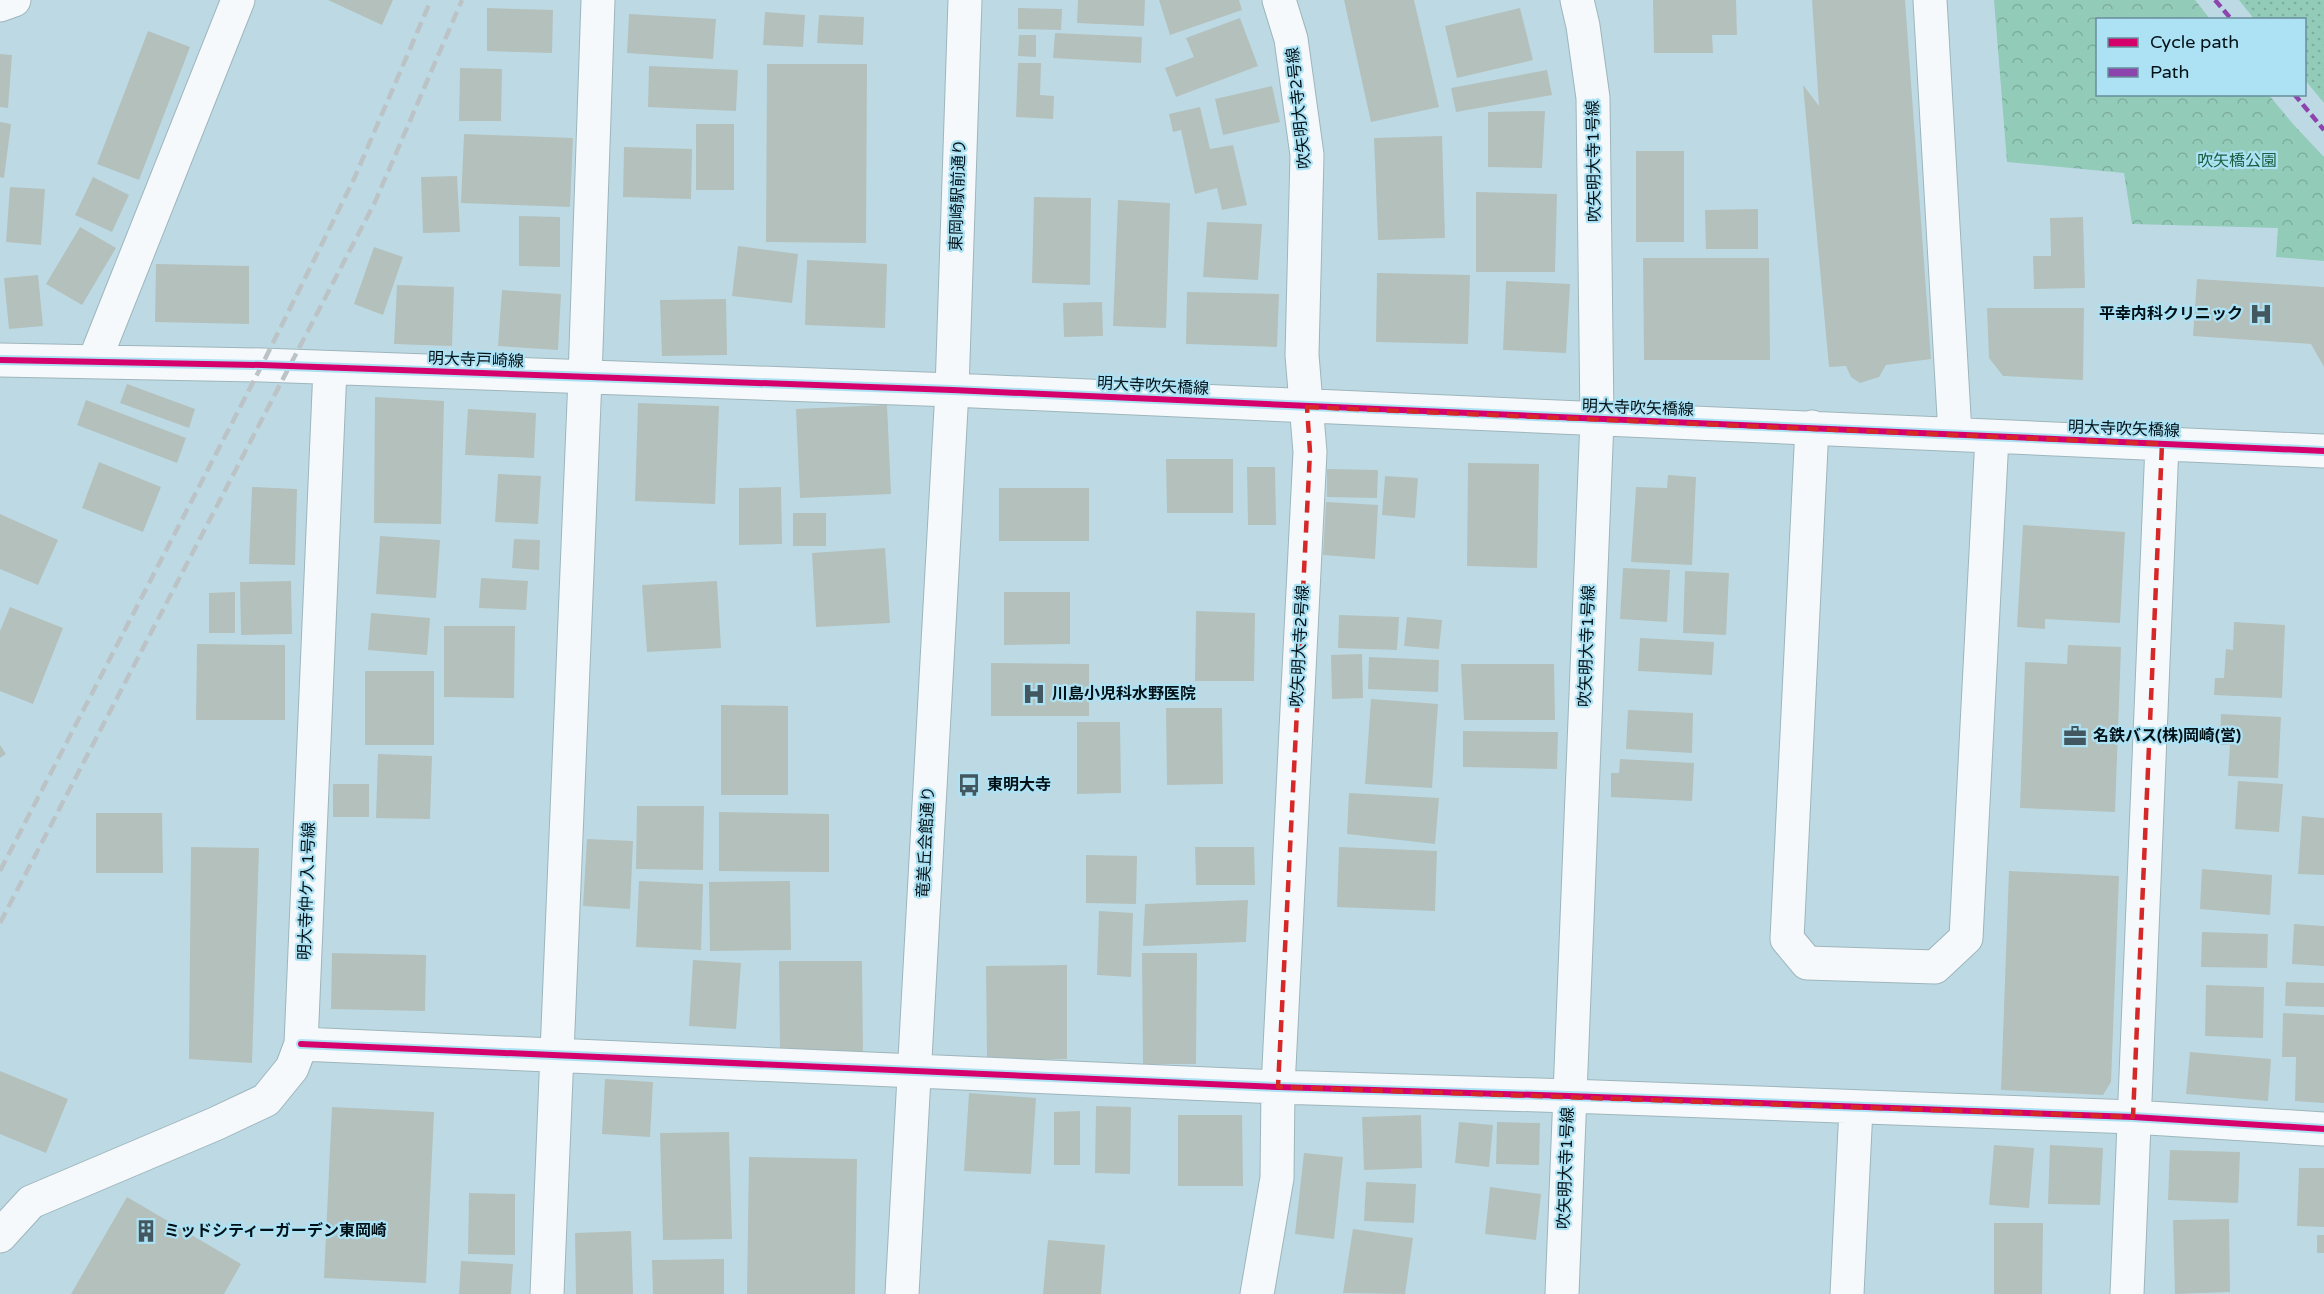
<svg xmlns="http://www.w3.org/2000/svg" width="2324" height="1294" font-family="'Varela Round','Noto Sans JP',sans-serif">
<style>
.grass{fill:url(#grass-dots)}
.park{fill:url(#park-crowns)}
.building{fill:#b4c0bc}
.lines{fill:none;stroke-linecap:round;stroke-linejoin:round}
.minor-casing{stroke:#9eb5bc;stroke-width:35}
.minor{stroke:#f5f9fb;stroke-width:33}
.rail{stroke:#bbc3c6;stroke-width:4.5;stroke-dasharray:12 6;stroke-linecap:butt}
.quiet{stroke:#8e44ad;stroke-width:4.5;stroke-dasharray:9 4.5;stroke-linecap:butt}
.cycleway-casing{stroke:#ade2f4;stroke-width:10}
.cycleway{stroke:#d6006c;stroke-width:6}
.marked{fill:none;stroke:#d62828;stroke-width:4.5;stroke-dasharray:12 8;stroke-linejoin:round}
.labels{text-anchor:middle;dominant-baseline:central;stroke-width:4.5;stroke-linejoin:round;paint-order:stroke}
.street-label{font-size:16px;fill:#001117;stroke:#ade2f4}
.park-label{font-size:16px;fill:#196040;stroke:#ade2f4}
.poi-label{font-size:16px;font-weight:bold;fill:#001117;stroke:#ade2f4;text-anchor:start}
</style>
<defs>
<pattern id="grass-dots" width="8" height="8" patternUnits="userSpaceOnUse" patternTransform="scale(1.5)"><rect width="8" height="8" fill="#93cbb9"/><path d="M2 2h.1M6 6h.1" fill="none" stroke="#7dad9e" stroke-width="1.8" stroke-linecap="round"/></pattern>
<pattern id="park-crowns" width="20" height="18" patternUnits="userSpaceOnUse" patternTransform="scale(1.5)"><rect width="20" height="18" fill="#93cbb9"/><path d="M2 6a3 3 0 1 1 6 0M12 15a3 3 0 1 1 6 0" fill="none" stroke="#7dad9e"/></pattern>
</defs>
<rect width="100%" height="100%" fill="#bddae4"/>
<path class="grass" d="M2239,0H2324V103L2305,80L2304,20L2254,19Z"/>
<path class="park" d="M1994,0H2195L2210,19L2098,20V94L2269,95L2293,124L2324,157V261L2276,257L2278,228L2132,224L2124,173L2007,162Z"/>
<path class="building" d="M328,0H393L382,25Z
M1078,0H1145L1144,26L1077,23Z
M1159,0H1239L1242,10L1170,35Z
M1344,0H1414L1439,107L1371,122Z
M1653,0H1736L1737,35H1712L1713,53H1654Z
M1812,0H1905L1931,359L1886,365L1879,377L1860,383L1851,377L1846,366L1829,367L1803,85L1819,106Z
M487,8L553,10L552,53L487,51Z
M1018,8L1062,9L1061,30L1018,29Z
M1520,8L1533,60L1457,78L1445,26Z
M765,12L805,15L803,47L763,45Z
M629,14L716,19L713,59L627,53Z
M819,15L864,17L863,45L817,43Z
M1240,18L1258,66L1176,97L1165,68L1194,57L1186,38Z
M148,31L190,47L139,180L97,164Z
M1055,33L1142,37L1141,63L1053,58Z
M1019,35H1036V57L1018,56Z
M0,54L12,55L8,108L0,107Z
M1018,63H1041L1040,95L1054,96L1053,119L1016,117Z
M767,64H867L866,243L766,242Z
M649,66L738,70L736,111L648,107Z
M460,68L502,69L501,121H459Z
M1547,70L1552,95L1456,112L1451,88Z
M1272,86L1280,122L1223,135L1215,99Z
M1200,107L1210,149L1233,145L1247,205L1222,210L1217,188L1195,194L1181,130L1173,132L1169,114Z
M1545,111L1542,168L1488,167V112Z
M0,122L11,124L4,178L0,177Z
M696,124H734V190H696Z
M464,134L573,138L570,207L461,203Z
M1442,136L1445,238L1378,240L1374,138Z
M624,147L692,149L691,199L623,197Z
M1636,151H1684V242H1636Z
M457,176L460,232L423,233L421,177Z
M93,177L129,195L112,232L75,215Z
M10,187L45,189L41,245L6,242Z
M1476,192L1557,194L1555,272H1476Z
M1034,197L1091,198L1090,285L1032,283Z
M1118,200L1170,203L1166,328L1113,326Z
M1758,209V249H1706L1705,210Z
M519,216L560,217V267L519,266Z
M2083,217L2085,288L2034,289L2033,256H2051L2050,218Z
M1207,222L1262,224L1258,280L1203,277Z
M80,227L116,248L82,305L46,284Z
M738,246L798,254L792,303L732,296Z
M374,247L403,257L383,315L354,304Z
M1643,258H1769L1770,360H1644Z
M807,260L887,264L885,328L805,325Z
M156,264L249,266V324L155,322Z
M1377,273L1470,275L1468,344L1376,342Z
M38,275L43,326L9,329L4,278Z
M2197,279L2324,287V367L2311,344L2193,336Z
M1506,281L1570,284L1566,353L1503,350Z
M397,285L454,287L452,346L394,344Z
M502,290L561,294L558,350L498,346Z
M1187,292L1279,294L1277,347L1186,344Z
M726,299L727,355L662,356L660,300Z
M1102,302L1103,336L1064,337L1063,303Z
M1987,308H2084L2083,380L2003,376L1989,358Z
M127,384L195,409L189,428L120,403Z
M375,397L444,401L441,524L374,523Z
M86,400L186,438L177,463L77,425Z
M638,403L719,406L715,504L635,501Z
M887,405L891,494L800,498L796,409Z
M468,409L536,413L534,458L465,455Z
M1166,459H1233V513H1167Z
M99,462L161,487L143,532L82,508Z
M1468,463L1539,464L1537,568L1467,566Z
M1247,467H1275L1276,525H1248Z
M1327,469L1378,470L1377,498L1327,497Z
M498,474L541,476L538,524L495,522Z
M1668,475L1696,477L1692,565L1631,562L1636,487L1667,488Z
M1385,476L1418,478L1415,518L1382,515Z
M252,487L297,489L295,565L249,564Z
M781,487L782,544L739,545V488Z
M999,488H1089V541H999Z
M1326,502L1378,505L1375,559L1323,555Z
M793,513H826V546H793Z
M0,514L58,540L38,585L0,569Z
M2023,525L2125,532L2120,623L2045,619V629L2017,627Z
M380,536L440,540L436,598L376,594Z
M514,539L540,540L539,570L512,568Z
M885,548L890,623L816,627L812,553Z
M1623,568L1670,570L1667,622L1620,619Z
M1685,571L1729,573L1726,635L1683,633Z
M481,578L528,581L526,610L479,608Z
M291,581L292,634L241,635L240,582Z
M717,581L721,648L647,652L642,585Z
M235,592V633H209V593Z
M1004,592H1070V644L1004,645Z
M10,607L63,628L33,704L0,691V631Z
M1196,611L1255,613L1254,681H1195Z
M371,613L430,618L427,655L368,650Z
M1339,615L1399,617L1397,650L1338,648Z
M1407,617L1442,620L1439,649L1404,646Z
M2234,622L2285,625L2282,698L2214,695L2215,678H2224L2226,649L2233,650Z
M444,626H515L514,698L444,697Z
M1640,638L1714,642L1712,675L1638,671Z
M197,644L285,645V720H196Z
M2068,645L2121,647L2115,812L2020,808L2025,662L2067,664Z
M1362,654L1363,698L1332,699L1331,655Z
M1369,657L1439,660L1438,692L1368,689Z
M991,663L1089,664V716H991Z
M1461,664H1554L1555,720H1464Z
M365,671H434V745H365Z
M1371,699L1438,704L1432,788L1365,784Z
M721,705L788,706V795H721Z
M1166,708H1222L1223,784L1167,785Z
M1628,710L1693,713L1692,753L1626,749Z
M2221,714L2281,717L2278,778L2228,776L2230,745H2220Z
M1077,722H1120L1121,793L1077,794Z
M1463,731L1558,732L1557,769L1463,767Z
M0,745L6,754L0,758Z
M378,754L432,756L430,819L376,818Z
M1620,759L1694,763L1692,801L1611,797V773H1619Z
M2238,781L2283,784L2279,832L2235,829Z
M333,784H369V817H333Z
M1349,793L1439,798L1435,844L1347,834Z
M637,806H704L703,870L636,869Z
M719,812L829,814V872L719,871Z
M96,813H162L163,873H96Z
M2302,816L2324,818V875L2298,874Z
M587,839L633,841L630,909L583,906Z
M191,847L259,848L252,1063L189,1059Z
M1195,847H1254L1255,885H1196Z
M1339,847L1437,851L1435,911L1337,907Z
M1086,855L1137,856L1136,904L1086,903Z
M2202,869L2272,875L2270,915L2200,909Z
M2009,871L2119,876L2111,1082L2103,1095L2001,1090Z
M639,881L703,884L701,950L636,947Z
M790,881L791,950L710,951L709,882Z
M1248,900L1246,942L1143,946L1145,904Z
M1099,911L1133,913L1131,977L1097,975Z
M2294,924L2324,926V966L2292,964Z
M2202,932L2268,934L2267,968L2201,967Z
M332,953L426,955L425,1011L331,1009Z
M1142,953H1197L1196,1064H1143Z
M693,960L741,963L736,1029L689,1026Z
M779,961H862L863,1057H780Z
M1067,965V1059L987,1060L986,966Z
M2286,982L2324,983V1007L2285,1006Z
M2206,985L2264,987L2263,1038L2205,1036Z
M2283,1013L2324,1015V1103L2295,1101L2296,1057H2282Z
M2190,1052L2271,1059L2268,1101L2186,1094Z
M0,1071L68,1099L46,1153L0,1134Z
M605,1079L653,1082L650,1137L602,1134Z
M969,1093L1036,1098L1031,1174L964,1171Z
M1096,1106L1131,1107L1130,1174L1095,1173Z
M332,1107L434,1112L426,1283L324,1278Z
M1080,1111V1165H1054V1112Z
M1178,1115H1242L1243,1186H1178Z
M1421,1115L1422,1168L1364,1170L1362,1117Z
M1459,1122L1493,1125L1489,1167L1455,1163Z
M1497,1122L1540,1123L1539,1165L1496,1164Z
M729,1132L732,1239L663,1240L660,1133Z
M1994,1145L2034,1148L2029,1208L1989,1205Z
M2050,1145L2103,1148L2100,1205L2048,1204Z
M2170,1150L2240,1152L2238,1203L2168,1200Z
M1304,1153L1343,1157L1334,1239L1295,1234Z
M749,1157L857,1159L855,1294H747Z
M2299,1168H2324V1227L2297,1226Z
M1366,1182L1416,1184L1414,1223L1364,1221Z
M1490,1187L1541,1194L1536,1240L1485,1234Z
M469,1193L515,1194V1255L468,1254Z
M127,1197L241,1264L224,1294H71Z
M2229,1219L2230,1292L2175,1294L2173,1220Z
M1994,1223H2043L2042,1294H1994Z
M1353,1229L1413,1238L1405,1294L1343,1293Z
M631,1231L633,1294H576L575,1233Z
M2317,1235H2324V1253H2317Z
M1048,1240L1105,1245L1101,1294H1043Z
M724,1259V1294H653L652,1260Z
M461,1261L513,1264L511,1294H459Z"/>
<g class="lines">
<g class="minor-casing">
<path id="minor" d="M1930,0L1955,434
M0,5L14,0
M0,360L262,365L952,390L2324,451
M94,362L238,0
M1812,427L1787,939L1807,963L1935,967L1966,938L1992,437
M301,1044L1278,1087L1569,1096L2133,1117L2324,1129
M0,1236L31,1202L215,1124L266,1100L292,1068L301,1044L330,368
M547,1294L585,378L598,0
M902,1294L952,390L965,0
M1257,1294L1277,1178L1278,1087L1310,452L1302,355L1307,155L1291,39L1279,0
M1562,1294L1597,420L1593,98L1583,26L1577,0
M1847,1294L1856,1108
M2127,1294L2162,444"/>
</g>
<use href="#minor" class="minor"/>
<path class="rail" d="M0,871L262,365L354,179L431,0
M0,923L375,202L462,0"/>
<path class="quiet" d="M2215,0L2232,20
M2294,94L2324,130"/>
<g class="cycleway-casing">
<path id="cycleway" d="M0,360L262,365L952,390L2324,451
M301,1044L1278,1087L1569,1096L2133,1117L2324,1129"/>
</g>
<use href="#cycleway" class="cycleway"/>
</g>
<path class="marked" d="M1307,407L2162,444L2133,1117L1278,1087L1310,452Z"/>
<defs>
<g id="hospital-bare" transform="scale(1.8)"><path d="M-5-5h3v3.5h4V-5h3V5h-3V1.5h-4V5h-3Z" fill="#42575f" stroke="#ade2f4" stroke-width="2.5" paint-order="stroke"/></g>
<g id="office-bare" transform="scale(1.8)"><path d="M-6-3h4V-5.5h4V-3h4V5H-6ZM-1-4.5V-3h2v-1.5ZM-6 0V1H6V0Z" fill="#42575f" stroke="#ade2f4" stroke-width="2.5" paint-order="stroke"/></g>
<g id="bus-bare" transform="scale(1.8)"><path d="M-5-6H5V4H4V6H2V4H-2V6H-4V4H-5ZM-3.5-4V0h7V-4ZM-3.5 1.2v1.5H-2V1.2ZM2 1.2v1.5H3.5V1.2Z" fill="#42575f" stroke="#ade2f4" stroke-width="2.5" paint-order="stroke"/></g>
<g id="building-bare" transform="scale(1.8)"><path d="M-4-6H4V6H1V3H-1V6H-4ZM-2.5-4.3h1.7v1.8h-1.7ZM.8-4.3h1.7v1.8H.8ZM-2.5-1h1.7V.8h-1.7ZM.8-1h1.7V.8H.8Z" fill="#42575f" stroke="#ade2f4" stroke-width="2.5" paint-order="stroke"/></g>
</defs>
<g fill-rule="evenodd">
<use href="#hospital-bare" x="2261" y="314"/>
<use href="#hospital-bare" x="1034" y="694"/>
<use href="#office-bare" x="2075" y="736"/>
<use href="#bus-bare" x="969" y="785"/>
<use href="#building-bare" x="146" y="1231"/>
</g>
<g class="labels">
<g class="street-label">
<text transform="translate(1299 108) rotate(-96)">吹矢明大寺2号線</text>
<text transform="translate(1594 161) rotate(-91)">吹矢明大寺1号線</text>
<text transform="translate(958 195) rotate(-88)">東岡崎駅前通り</text>
<text transform="translate(476 360) rotate(2)">明大寺戸崎線</text>
<text transform="translate(1153 386) rotate(3)">明大寺吹矢橋線</text>
<text transform="translate(1638 408) rotate(2)">明大寺吹矢橋線</text>
<text transform="translate(2124 429) rotate(2)">明大寺吹矢橋線</text>
<text transform="translate(1300 646) rotate(-87)">吹矢明大寺2号線</text>
<text transform="translate(1587 646) rotate(-88)">吹矢明大寺1号線</text>
<text transform="translate(926 842) rotate(-87)">竜美丘会館通り</text>
<text transform="translate(307 891) rotate(-88)">明大寺仲ケ入1号線</text>
<text transform="translate(1566 1168) rotate(-88)">吹矢明大寺1号線</text>
</g>
<g class="park-label">
<text x="2237" y="161">吹矢橋公園</text>
</g>
<g class="poi-label">
<text x="2243" y="314" text-anchor="end">平幸内科クリニック</text>
<text x="1052" y="694">川島小児科水野医院</text>
<text x="2093" y="736">名鉄バス(株)岡崎(営)</text>
<text x="987" y="785">東明大寺</text>
<text x="164" y="1231">ミッドシティーガーデン東岡崎</text>
</g>
</g>
<rect x="2096" y="18" width="210" height="78" fill="#ade2f4" stroke="#688e9c" stroke-width="1.5"/>
<rect x="2108" y="38" width="30" height="9" fill="#d6006c" stroke="#688e9c" stroke-width="1.5"/>
<text x="2150" y="48" font-size="18" fill="#001117">Cycle path</text>
<rect x="2108" y="68" width="30" height="9" fill="#8e44ad" stroke="#688e9c" stroke-width="1.5"/>
<text x="2150" y="78" font-size="18" fill="#001117">Path</text>
</svg>
